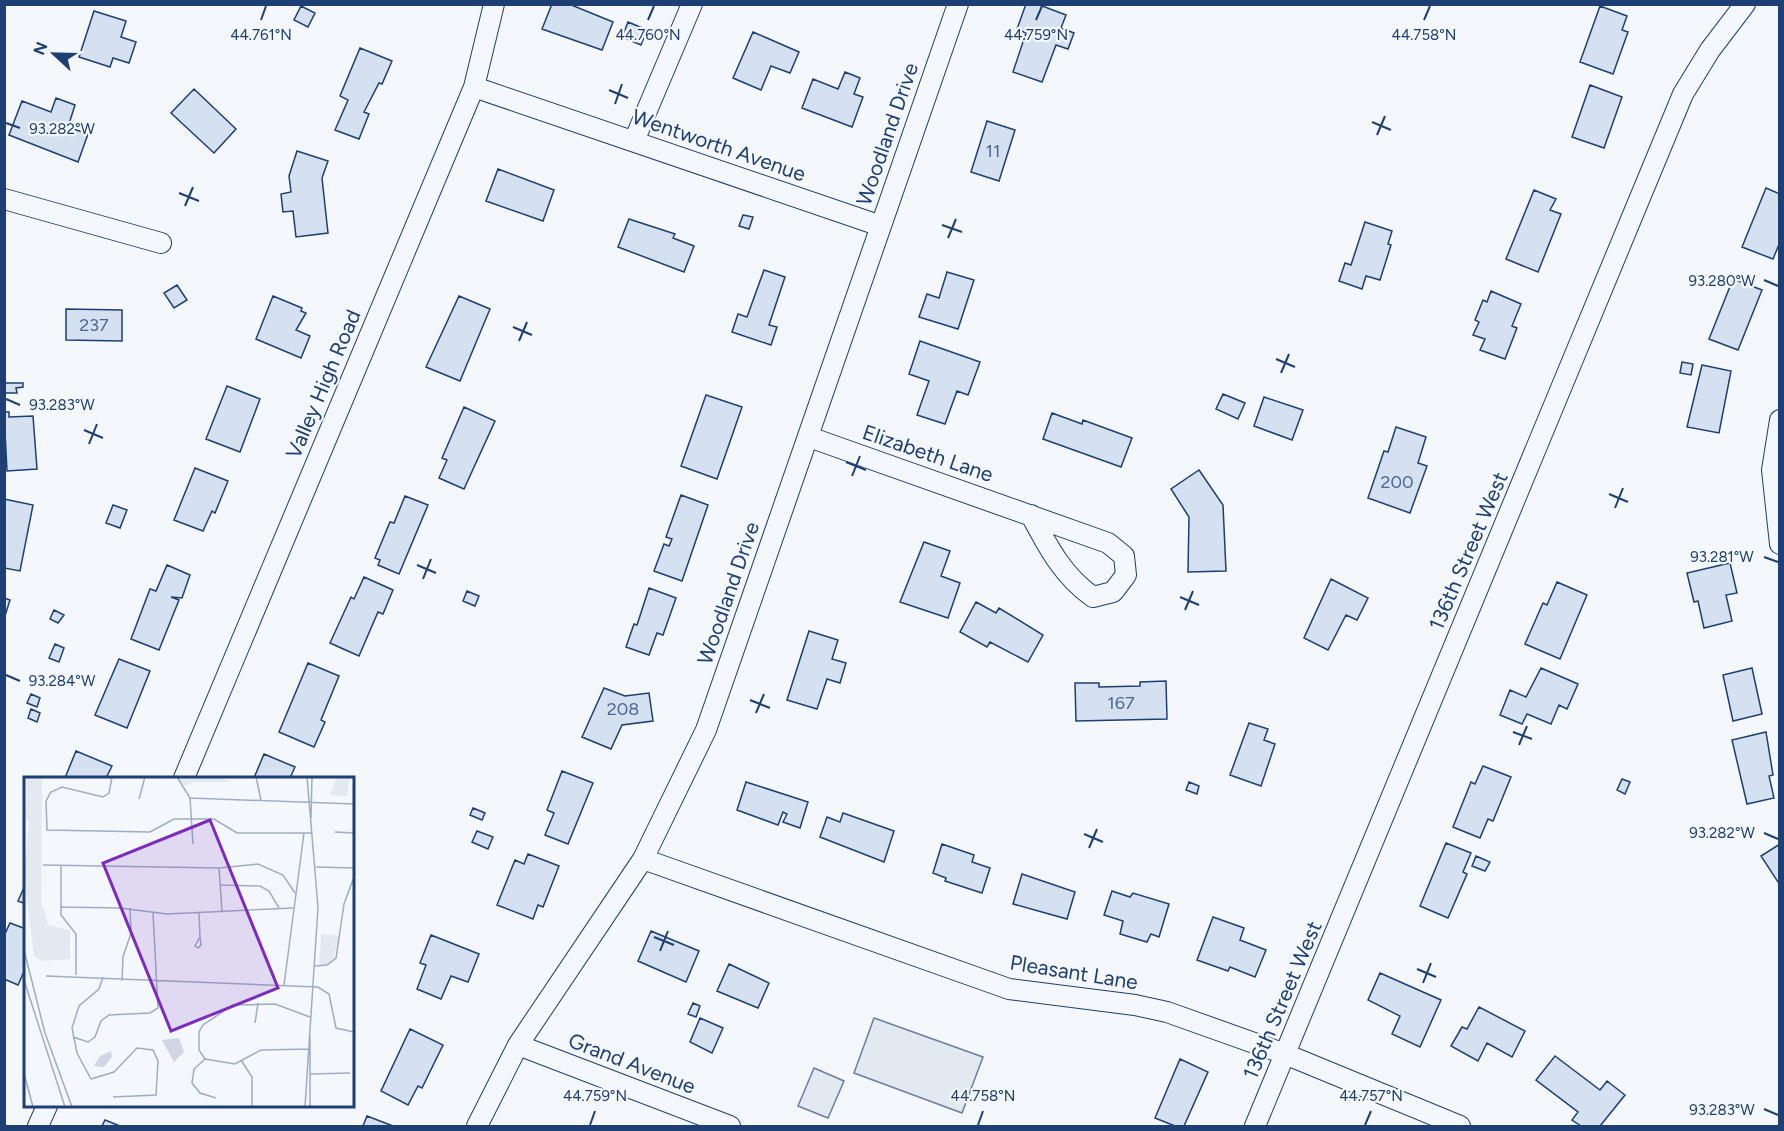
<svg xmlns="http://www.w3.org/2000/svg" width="1784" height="1131" font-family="Figtree,sans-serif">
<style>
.green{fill:#e3e9f0;stroke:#687fa3;stroke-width:1.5}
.building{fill:#d5e0f0;stroke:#1d3f73;stroke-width:1.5}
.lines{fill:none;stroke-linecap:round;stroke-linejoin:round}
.street-casing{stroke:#1d3f73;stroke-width:22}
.street{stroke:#f4f7fb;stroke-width:20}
.ticks{fill:none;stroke:#1d3f73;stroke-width:2}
.labels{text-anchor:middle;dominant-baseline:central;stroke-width:4.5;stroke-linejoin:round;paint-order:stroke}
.number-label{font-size:18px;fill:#4b6792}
.street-label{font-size:21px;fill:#1d3f73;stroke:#f4f7fb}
.inset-road{fill:none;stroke:#9eadc5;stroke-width:1.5}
.view{fill:#7b2cbf;fill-opacity:0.15;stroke:#7b2cbf;stroke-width:3}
.inset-edge{fill:none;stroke:#1d3f73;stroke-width:3}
.ticks-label{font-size:15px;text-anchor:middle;fill:#1d3f73;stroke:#f4f7fb;stroke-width:4.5;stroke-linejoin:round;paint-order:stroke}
</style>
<rect width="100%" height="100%" fill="#f4f7fb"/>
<path class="green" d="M874,1018L983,1057L962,1113L854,1073Z
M814,1068L844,1081L828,1118L798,1106Z"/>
<path class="building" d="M552,4H569L613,22L602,50L542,29Z
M1026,4H1037L1066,15L1061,28L1074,33L1068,49L1056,45L1042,82L1013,72L1026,33L1017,29Z
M301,6L315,13L308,27L294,20Z
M1600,6L1627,16L1622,30L1628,32L1613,74L1580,62Z
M94,11L126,21L121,37L136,42L129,63L113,58L110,67L79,57Z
M628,22L647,30L641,45L622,37Z
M753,32L799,52L790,73L771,66L761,90L733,78Z
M360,48L392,61L382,84L379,83L364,112L369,114L359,139L335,130L348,100L340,96Z
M845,72L860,78L854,94L863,97L852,127L802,108L813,79L838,89Z
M1590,85L1622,97L1604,148L1572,137Z
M194,89L236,129L214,153L171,113Z
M56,98L75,105L68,127L88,134L78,162L9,135L22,101L51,112Z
M987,121L1015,130L999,181L971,172Z
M297,151L328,161L322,178L328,233L296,237L293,211L283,212L281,194L291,192L289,176Z
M498,169L554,190L543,221L486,201Z
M1766,188L1780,194V242L1773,259L1742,247Z
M1534,190L1556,199L1550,210L1561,214L1538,272L1506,259Z
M743,215L753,217L749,229L739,226Z
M629,219L675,234L673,238L694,246L684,272L618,247Z
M1365,222L1392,231L1388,244L1391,245L1380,280L1366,276L1362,289L1339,281L1345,263L1351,265Z
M764,270L785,277L769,325L777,327L771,345L732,332L738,314L747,317Z
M947,272L974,280L958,329L919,317L927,294L939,298Z
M1733,279L1762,290L1738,350L1709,339Z
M177,285L187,300L174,308L164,293Z
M1491,291L1521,304L1512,326L1517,328L1505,359L1480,350L1485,339L1473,335L1479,322L1475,320L1483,300L1487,302Z
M273,296L302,308L301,311L306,313L296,330L310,336L301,358L256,339Z
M459,296L490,309L460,381L426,367Z
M66,309L122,310V341L66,340Z
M920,341L980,362L968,395L957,391L945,424L917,415L929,381L909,374Z
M1682,362L1693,364L1691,375L1680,373Z
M1702,365L1731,371L1719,433L1687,427Z
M4,383H23V387L16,388L17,393H4Z
M227,386L260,399L240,452L206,439Z
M1223,394L1245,403L1238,419L1216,409Z
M706,395L742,407L717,479L681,466Z
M1264,397L1303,410L1292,440L1254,426Z
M464,407L495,421L464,489L439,478L447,460L442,458Z
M4,412H9V417L33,416L37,469L7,471Z
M1052,413L1082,424L1083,420L1132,438L1121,467L1043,439Z
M1396,427L1426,437L1418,463L1427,466L1410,513L1368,498L1384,451L1388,452Z
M195,468L228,481L215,513L212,511L203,531L174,520Z
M1199,470L1223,505L1226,571L1188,572L1189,517L1171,489Z
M681,495L708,505L682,581L654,571L664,544L669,546L672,539L666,537Z
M405,496L428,505L399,574L378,565L380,560L375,558L390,522L394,523Z
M4,499L33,505L20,571L4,568Z
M113,505L127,510L120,528L106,523Z
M924,542L950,551L941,576L960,583L948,618L900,602Z
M1730,563L1737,593L1726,595L1732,621L1704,628L1698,601L1694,602L1687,573Z
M167,565L190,575L182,598L171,597L179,600L159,650L131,639L150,589L156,591Z
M364,577L393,590L383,614L378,612L359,656L330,643L351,597L354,599Z
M1331,579L1368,598L1357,620L1346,615L1328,650L1304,638Z
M1557,582L1587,595L1560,659L1525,644L1543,603L1547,605Z
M649,588L676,598L663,635L657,633L649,655L626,647L634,624L637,625Z
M467,591L479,596L475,606L463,601Z
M4,598L10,600L4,619Z
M976,602L996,613L999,608L1043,635L1028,662L990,642L987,647L960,632Z
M54,610L64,615L58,623L50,619Z
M809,631L838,640L832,659L846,663L840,683L827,679L817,709L787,700Z
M55,644L64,648L59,662L49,658Z
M119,659L150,671L127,728L95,715Z
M308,663L339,676L321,720L325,722L314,747L279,732Z
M1541,668L1578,684L1567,709L1559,705L1551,724L1527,714L1522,724L1500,715L1510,690L1526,697Z
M1752,668L1762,714L1733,721L1723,675Z
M1166,681L1167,719L1076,721L1075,683H1099V687L1140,686V682Z
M604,688L625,696L649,693L653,721L622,725L611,749L582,737Z
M31,694L40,698L37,707L27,703Z
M31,709L40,713L37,722L28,718Z
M1249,723L1268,729L1264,740L1275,744L1261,786L1230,775Z
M1766,732L1773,775L1769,776L1774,798L1747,804L1732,740Z
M76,751L112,766L106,778H65Z
M264,754L295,767L290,778H254Z
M1483,766L1511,777L1493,821L1488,819L1480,838L1453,827L1471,782L1475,784Z
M562,771L593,783L568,844L545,835L554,813L547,810Z
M1622,779L1630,782L1625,794L1617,790Z
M746,782L808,802L800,828L783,822L787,814L783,812L778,825L737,810Z
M1189,782L1199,786L1197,794L1186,790Z
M473,808L485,813L482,820L470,815Z
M843,813L894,831L884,862L820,837L827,817L840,822Z
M477,831L493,837L488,849L472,842Z
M1446,843L1471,853L1463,872L1467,874L1448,918L1420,906Z
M942,844L974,855L972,862L990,868L982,893L945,881L946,878L933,873Z
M1780,844V885L1761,856Z
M528,854L559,866L543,907L538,905L533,919L497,905L515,860L524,864Z
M1476,856L1490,862L1485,871L1472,866Z
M1022,874L1075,892L1067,919L1013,904Z
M26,883V904L18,901Z
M1112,891L1130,897L1133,893L1169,904L1159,937L1151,934L1147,942L1120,934L1123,921L1104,915Z
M1213,917L1244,928L1240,940L1266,950L1255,977L1230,967L1228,971L1197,960Z
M10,923L26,929V967L18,985L4,979V936Z
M651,931L699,951L686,982L638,961Z
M431,935L479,954L468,982L451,976L441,999L417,989L426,965L420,963Z
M729,964L769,983L758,1008L717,991Z
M1380,973L1441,1000L1420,1047L1392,1034L1400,1016L1368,1000Z
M693,1003L700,1006L696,1017L688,1014Z
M1479,1007L1525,1031L1512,1057L1487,1043L1478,1061L1451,1046L1462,1027L1467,1029Z
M700,1018L723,1028L712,1053L690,1042Z
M410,1029L443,1045L422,1088L418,1086L408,1105L381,1091Z
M1555,1056L1600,1090L1607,1081L1625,1095L1600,1126H1581L1572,1120L1578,1112L1536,1080Z
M1180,1059L1208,1072L1184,1126H1175L1155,1118Z
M367,1116L393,1126H363Z
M105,1120L120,1126H102Z"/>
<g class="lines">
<g class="street-casing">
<path id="street" d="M474,87L881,226
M634,141L692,4
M4,199L161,243
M1780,420L1772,470L1780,544
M809,437L1108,543L1124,556L1126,575L1113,592L1093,597C1063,576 1048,547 1031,515
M184,778L474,87L494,4
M643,859L1009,989L1135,1005L1167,1012L1285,1054L1460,1126
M518,1045L730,1126
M38,1126L47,1106
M477,1126L518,1045L643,859L706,730L958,4
M1255,1126L1683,94L1710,50L1745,4"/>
</g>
<use href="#street" class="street"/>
</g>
<path class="ticks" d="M261,20L266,6M648,20L654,6M1036,20L1042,6M1424,20L1430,6M609,90L628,98M615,104L622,84M1372,122L1391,130M6,123L20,128M1377,135L1385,116M179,193L199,201M185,206L193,187M942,225L962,232M948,238L956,219M1764,280L1778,286M513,327L532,335M519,341L527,322M1276,359L1295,367M1281,373L1289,354M6,399L20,405M84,430L103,438M89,444L97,424M846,462L866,470M852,476L860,456M1609,494L1628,502M1615,508L1623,488M1764,557L1778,562M417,565L436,573M423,579L431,559M1180,597L1199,605M1185,610L1193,591M6,675L20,681M750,700L770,708M756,713L764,694M1513,732L1532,739M1519,745L1527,726M1764,833L1778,839M1084,834L1103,842M1089,848L1097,829M654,937L674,945M660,951L668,931M1417,969L1436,977M1423,983L1431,963M1764,1109L1778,1115M590,1125L595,1111M978,1125L983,1111M1365,1125L1371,1111"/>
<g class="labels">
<g class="number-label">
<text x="993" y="151">11</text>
<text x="94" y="325">237</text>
<text x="1397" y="482">200</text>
<text x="1121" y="703">167</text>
<text x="623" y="709">208</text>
</g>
<g class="street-label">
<text transform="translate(887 134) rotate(-71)">Woodland Drive</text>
<text transform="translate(719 145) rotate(19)">Wentworth Avenue</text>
<text transform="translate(323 384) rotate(-67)">Valley High Road</text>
<text transform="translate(928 453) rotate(19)">Elizabeth Lane</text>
<text transform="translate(1468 551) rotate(-67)">136th Street West</text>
<text transform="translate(728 593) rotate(-71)">Woodland Drive</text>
<text transform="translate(1074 972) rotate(9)">Pleasant Lane</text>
<text transform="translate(1282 1000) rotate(-67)">136th Street West</text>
<text transform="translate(632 1063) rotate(21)">Grand Avenue</text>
</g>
</g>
<g transform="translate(24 777)">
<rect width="330" height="330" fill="#f4f7fb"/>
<path d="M3,0H25L18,2L17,123L24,148L46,153V182L18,184L10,179L0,98L5,46L2,40ZM153,0H197L207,5H170L160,9ZM313,0H326L323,19L306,18ZM297,157L315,159L308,186L295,189Z" fill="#e3e9f0"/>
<path d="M155,261L160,275L150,285L138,263ZM87,274L88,280L80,290L70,289L76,279Z" fill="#cfd7e4"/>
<path class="inset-road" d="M88,0L85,16L79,20L38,10L27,15L22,24L23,53L126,55L150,42H190L213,56H288M153,0L166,21L169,67M232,0L237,23M166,21L330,27M115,22L121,0M287,41L288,0M311,55L330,56M19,88L195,91L234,87L259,98L271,116M37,89V138L52,157V198M292,90L330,91M195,91L198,134M196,108L236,109L245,114L255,131M37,130L96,131L143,137L269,131M175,136L176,160L177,168L174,171L171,169L176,160M0,173L21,256L48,330M291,189L303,188L312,181L320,127L330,100M22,199L294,210L305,217L312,251L330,255M0,203L41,330M98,204L99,180L107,156L106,131M260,208L280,56M231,246L234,226M49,260L64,265L71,260L77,244L85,238L126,236L134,231L129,136M181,282L175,273V255L179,248L209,228L251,227L286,240M181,282L211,287L237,273L285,272M181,282L170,292L168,306L176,316L192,321M217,283L228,300V330M0,296L9,330M286,297L326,296M67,302L90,295L113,271L129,273L134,284L132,318L89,320M67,302L53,276L48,251L55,229L75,212L79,200M281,330L294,130L283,0M286,330V260"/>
<path class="view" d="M186,43L254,211L147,254L79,86Z"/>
<rect width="330" height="330" class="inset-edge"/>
</g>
<g class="ticks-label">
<text x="648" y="40">44.760°N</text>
<text x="1036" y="40">44.759°N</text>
<text x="1424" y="40">44.758°N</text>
<text x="261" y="40">44.761°N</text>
<text x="62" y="134">93.282°W</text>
<text x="1722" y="286">93.280°W</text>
<text x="62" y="410">93.283°W</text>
<text x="1722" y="562">93.281°W</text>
<text x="62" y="686">93.284°W</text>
<text x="1722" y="838">93.282°W</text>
<text x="595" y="1101">44.759°N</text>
<text x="983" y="1101">44.758°N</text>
<text x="1371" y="1101">44.757°N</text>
<text x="1722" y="1115">93.283°W</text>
</g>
<rect width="1784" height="1131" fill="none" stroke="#1d3f73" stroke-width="12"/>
<g transform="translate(54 54) rotate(292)" stroke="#f4f7fb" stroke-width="4.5" paint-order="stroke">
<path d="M0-4.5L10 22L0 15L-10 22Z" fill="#1d3f73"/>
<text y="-9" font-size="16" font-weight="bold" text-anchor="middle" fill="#1d3f73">N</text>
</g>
</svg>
